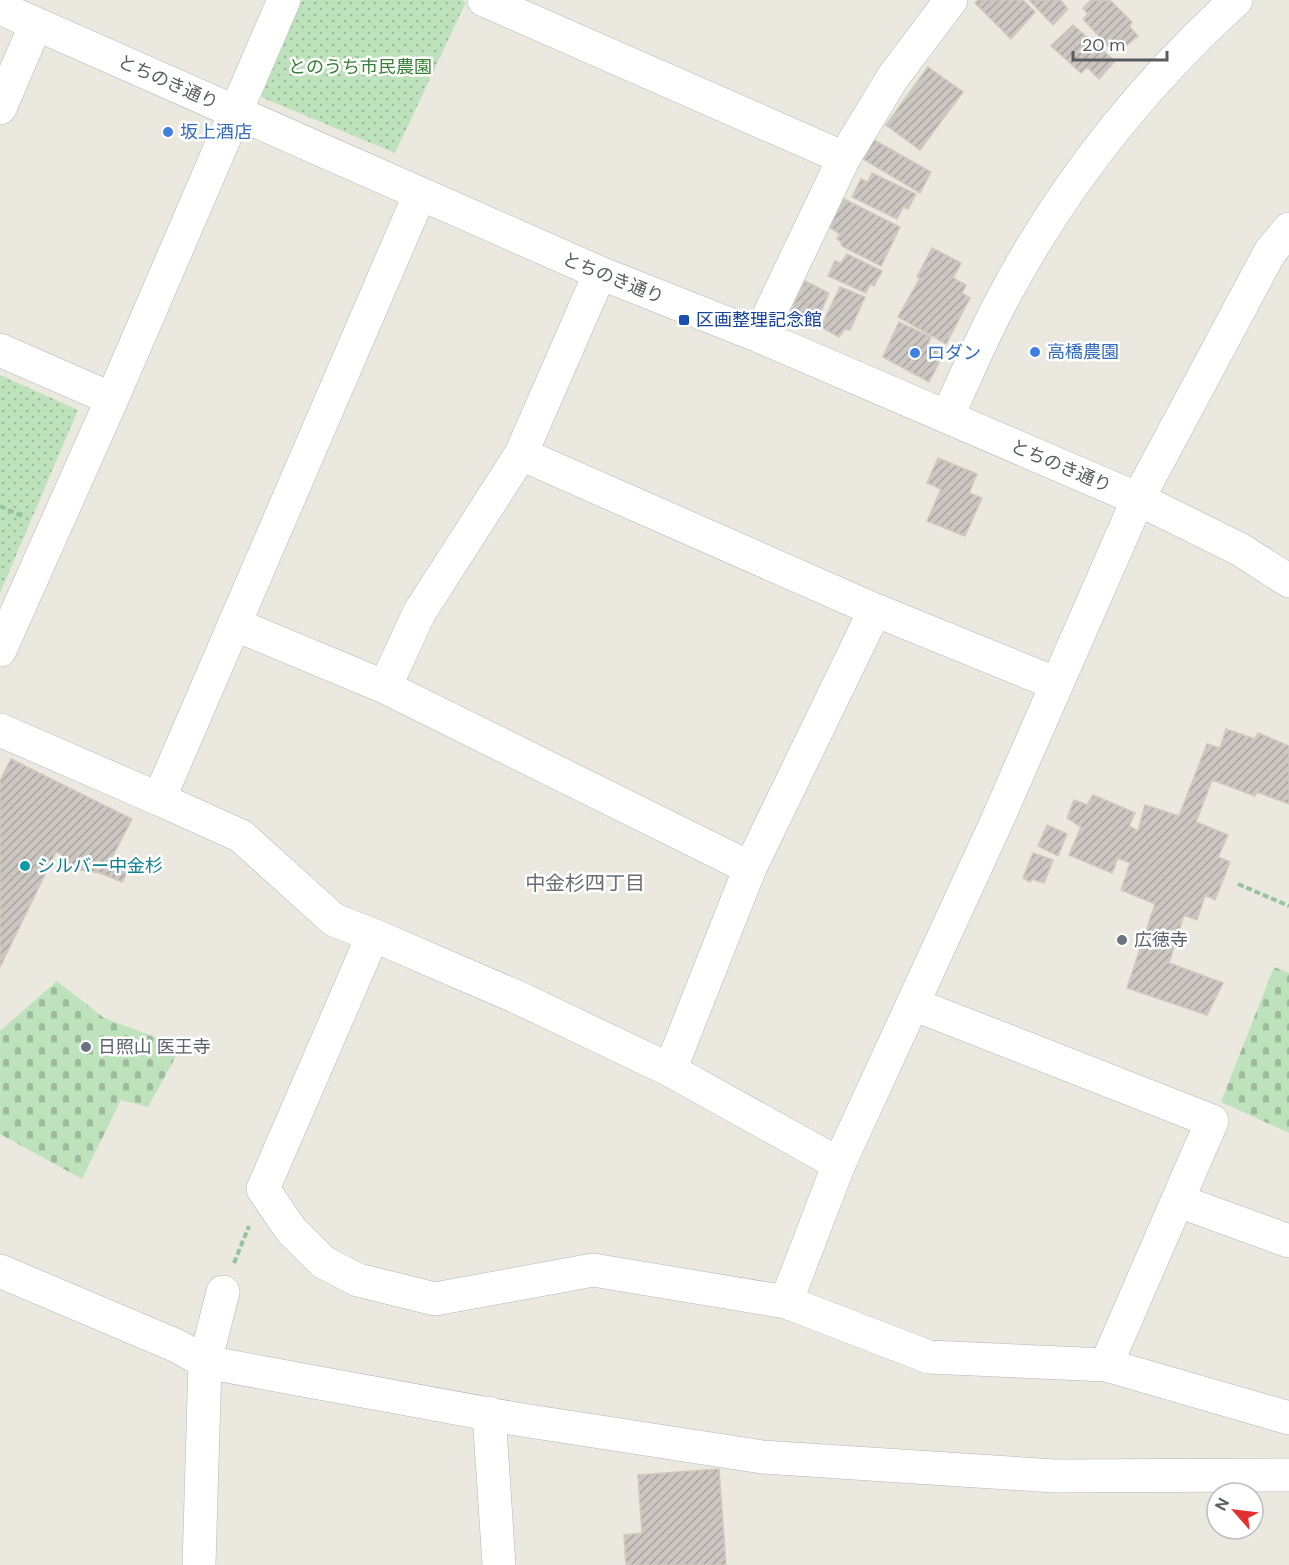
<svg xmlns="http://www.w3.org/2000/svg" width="1289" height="1565" font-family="'DM Sans','Noto Sans JP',sans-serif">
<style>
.cemetery{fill:url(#cemetery-stones)}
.park{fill:url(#park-dots)}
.building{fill:url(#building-hatch);stroke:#cfc9be;stroke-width:1.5}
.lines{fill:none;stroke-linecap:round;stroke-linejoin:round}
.minor-casing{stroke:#b2b6ba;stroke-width:34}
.path{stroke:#95c3a0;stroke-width:4;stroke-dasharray:6 3;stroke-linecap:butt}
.minor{stroke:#fff;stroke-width:33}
.shop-dot{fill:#3f7fe0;stroke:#fff;stroke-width:2}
.transit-dot{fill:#1a4fb4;stroke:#fff;stroke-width:2}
.culture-dot{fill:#0f9aa8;stroke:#fff;stroke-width:2}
.worship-dot{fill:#6b7280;stroke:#fff;stroke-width:2}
.labels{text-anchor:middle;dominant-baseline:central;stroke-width:5;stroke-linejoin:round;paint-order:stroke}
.park-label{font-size:18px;fill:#378136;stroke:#fff}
.street-label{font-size:18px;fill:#585c60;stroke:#fff}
.shop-label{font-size:18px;fill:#366cbe;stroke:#fff;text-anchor:start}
.transit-label{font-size:18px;fill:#164399;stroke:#fff;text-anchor:start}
.culture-label{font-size:18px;fill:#0d838f;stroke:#fff;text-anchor:start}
.worship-label{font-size:18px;fill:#5b616d;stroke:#fff;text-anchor:start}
.neighbourhood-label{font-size:20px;fill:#696e72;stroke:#fff}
</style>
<defs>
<pattern id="cemetery-stones" width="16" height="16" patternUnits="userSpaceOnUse" patternTransform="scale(1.5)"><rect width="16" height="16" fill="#bee3bc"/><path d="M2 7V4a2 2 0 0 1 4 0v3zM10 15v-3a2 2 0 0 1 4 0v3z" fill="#9dbb9c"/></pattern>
<pattern id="park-dots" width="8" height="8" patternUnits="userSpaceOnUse" patternTransform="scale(1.5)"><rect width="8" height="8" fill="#bee3bc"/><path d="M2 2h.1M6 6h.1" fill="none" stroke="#9dbb9c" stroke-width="1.8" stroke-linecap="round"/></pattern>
<pattern id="building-hatch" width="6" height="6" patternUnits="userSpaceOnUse" patternTransform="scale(1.5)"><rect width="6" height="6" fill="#cbc6c1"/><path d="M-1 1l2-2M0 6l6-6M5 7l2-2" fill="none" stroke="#a8a4a0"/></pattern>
</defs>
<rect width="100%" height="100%" fill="#ebe8df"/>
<path class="cemetery" d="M1274,967L1289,973V1133L1221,1102Z
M57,981L104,1018L181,1047L148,1107L121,1100L82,1179L0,1134V1031Z"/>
<path class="park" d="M302,0H461L466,2L395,153L261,97Z
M0,375L78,410L0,593Z"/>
<path class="building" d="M978,0H1023L1035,12L1011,39L975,3Z
M1029,0H1060L1068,9L1053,25Z
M1091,0L1111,1L1132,22L1129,26L1138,36L1121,50L1115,45L1110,48L1083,19L1088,14L1083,8Z
M1073,25L1115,61L1099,79L1087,67L1081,73L1051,46Z
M928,67L963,92L920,150L886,125Z
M874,140L931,172L920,193L863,159Z
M872,173L916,194L908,209L903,207L897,219L852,197L861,179L868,182Z
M844,199L900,227L881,266L842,246L841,242L837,239L840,234L829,227Z
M932,248L961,263L953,278L966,285L962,293L970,298L946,344L898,317L920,278L917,277Z
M847,254L882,271L874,286L870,284L866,293L828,276L835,261L841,263Z
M805,281L829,293L814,327L790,313Z
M840,287L865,297L850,330L845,329L839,337L821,327Z
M899,322L931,337L928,344L944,353L929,382L883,357Z
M938,458L977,474L969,493L982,498L965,536L927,521L941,489L927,483Z
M1226,729L1255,739L1258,733L1289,746V804L1257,792L1255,796L1212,780L1196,822L1228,835L1218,857L1230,862L1215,900L1205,895L1197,920L1184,915L1169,963L1223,983L1207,1015L1127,988L1155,904L1121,890L1130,863L1118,858L1112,873L1069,855L1081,827L1067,818L1074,800L1087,805L1093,795L1135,813L1129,826L1138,831L1145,805L1179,816L1207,744L1220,748Z
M11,759L132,819L109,863L127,873L122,882L100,873L75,869L67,863L61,854L56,852L0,967V781Z
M1047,825L1067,834L1058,856L1038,846Z
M1033,853L1053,860L1044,883L1032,879L1030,882L1023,878Z
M719,1469L726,1565H626L624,1535L642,1533L638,1475Z"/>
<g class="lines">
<g class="minor-casing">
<path id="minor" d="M484,0L844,158
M0,8L600,273L759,336L1138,499L1241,550L1289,581
M0,108L36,24
M420,194L159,799L241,836L334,920L373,935L519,998L670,1070L839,1164
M1289,229L1270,252L1138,499L996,823L839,1164L786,1302L929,1357L1106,1365L1289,1418
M759,336L844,158L893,77L951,0
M0,350L112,399
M947,417C967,374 985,330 1008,289C1067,180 1145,83 1236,0
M521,454L600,273
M234,624L385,687L750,868
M0,650L112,399L284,0
M385,687L419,613L521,454L875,610L1057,684
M0,730L159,799
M373,935L263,1189L291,1230L323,1262L358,1280L435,1299L593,1270L786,1302
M913,1004L1212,1121L1106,1365
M670,1070L750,868L875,610
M1179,1201L1289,1241
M0,1271L177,1346L205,1362L516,1419L762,1457L1055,1476L1289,1475
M489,1413L499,1565
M199,1565L205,1362L223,1292"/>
</g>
<path class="path" d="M0,506L24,517
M1238,884L1289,906
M234,1263L249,1226"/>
<use href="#minor" class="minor"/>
</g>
<g class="shop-dot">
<circle cx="168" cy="132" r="6"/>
<circle cx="1035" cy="352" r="6"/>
<circle cx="915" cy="353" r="6"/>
</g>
<rect class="transit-dot" x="678" y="314" width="12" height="12" rx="3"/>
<circle class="culture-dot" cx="25" cy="866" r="6"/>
<g class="worship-dot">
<circle cx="1122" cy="940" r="6"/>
<circle cx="86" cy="1047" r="6"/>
</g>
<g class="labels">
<g class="park-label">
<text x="360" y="67">とのうち市民農園</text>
</g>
<g class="street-label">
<text transform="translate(168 82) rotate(24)">とちのき通り</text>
<text transform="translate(613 278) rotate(22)">とちのき通り</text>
<text transform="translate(1061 466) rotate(23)">とちのき通り</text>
</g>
<g class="shop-label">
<text x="180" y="132">坂上酒店</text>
<text x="1047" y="352">高橋農園</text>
<text x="927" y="353">ロダン</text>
</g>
<g class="transit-label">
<text x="696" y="320">区画整理記念館</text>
</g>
<g class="culture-label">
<text x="37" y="866">シルバー中金杉</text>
</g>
<g class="worship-label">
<text x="1134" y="940">広徳寺</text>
<text x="98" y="1047">日照山 医王寺</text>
</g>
<g class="neighbourhood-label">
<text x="585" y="883">中金杉四丁目</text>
</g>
</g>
<g transform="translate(1235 1511) rotate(298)"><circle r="28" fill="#ffffff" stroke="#bcbebf" stroke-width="1.5"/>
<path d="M0-4.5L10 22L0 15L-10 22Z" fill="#e3322d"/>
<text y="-9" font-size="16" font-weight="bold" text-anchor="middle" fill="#585c60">N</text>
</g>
<path d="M1073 51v9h94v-9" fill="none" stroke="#585c60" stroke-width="3"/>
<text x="1082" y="51" font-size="18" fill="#585c60" stroke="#ffffff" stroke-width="4.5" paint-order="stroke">20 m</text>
</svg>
